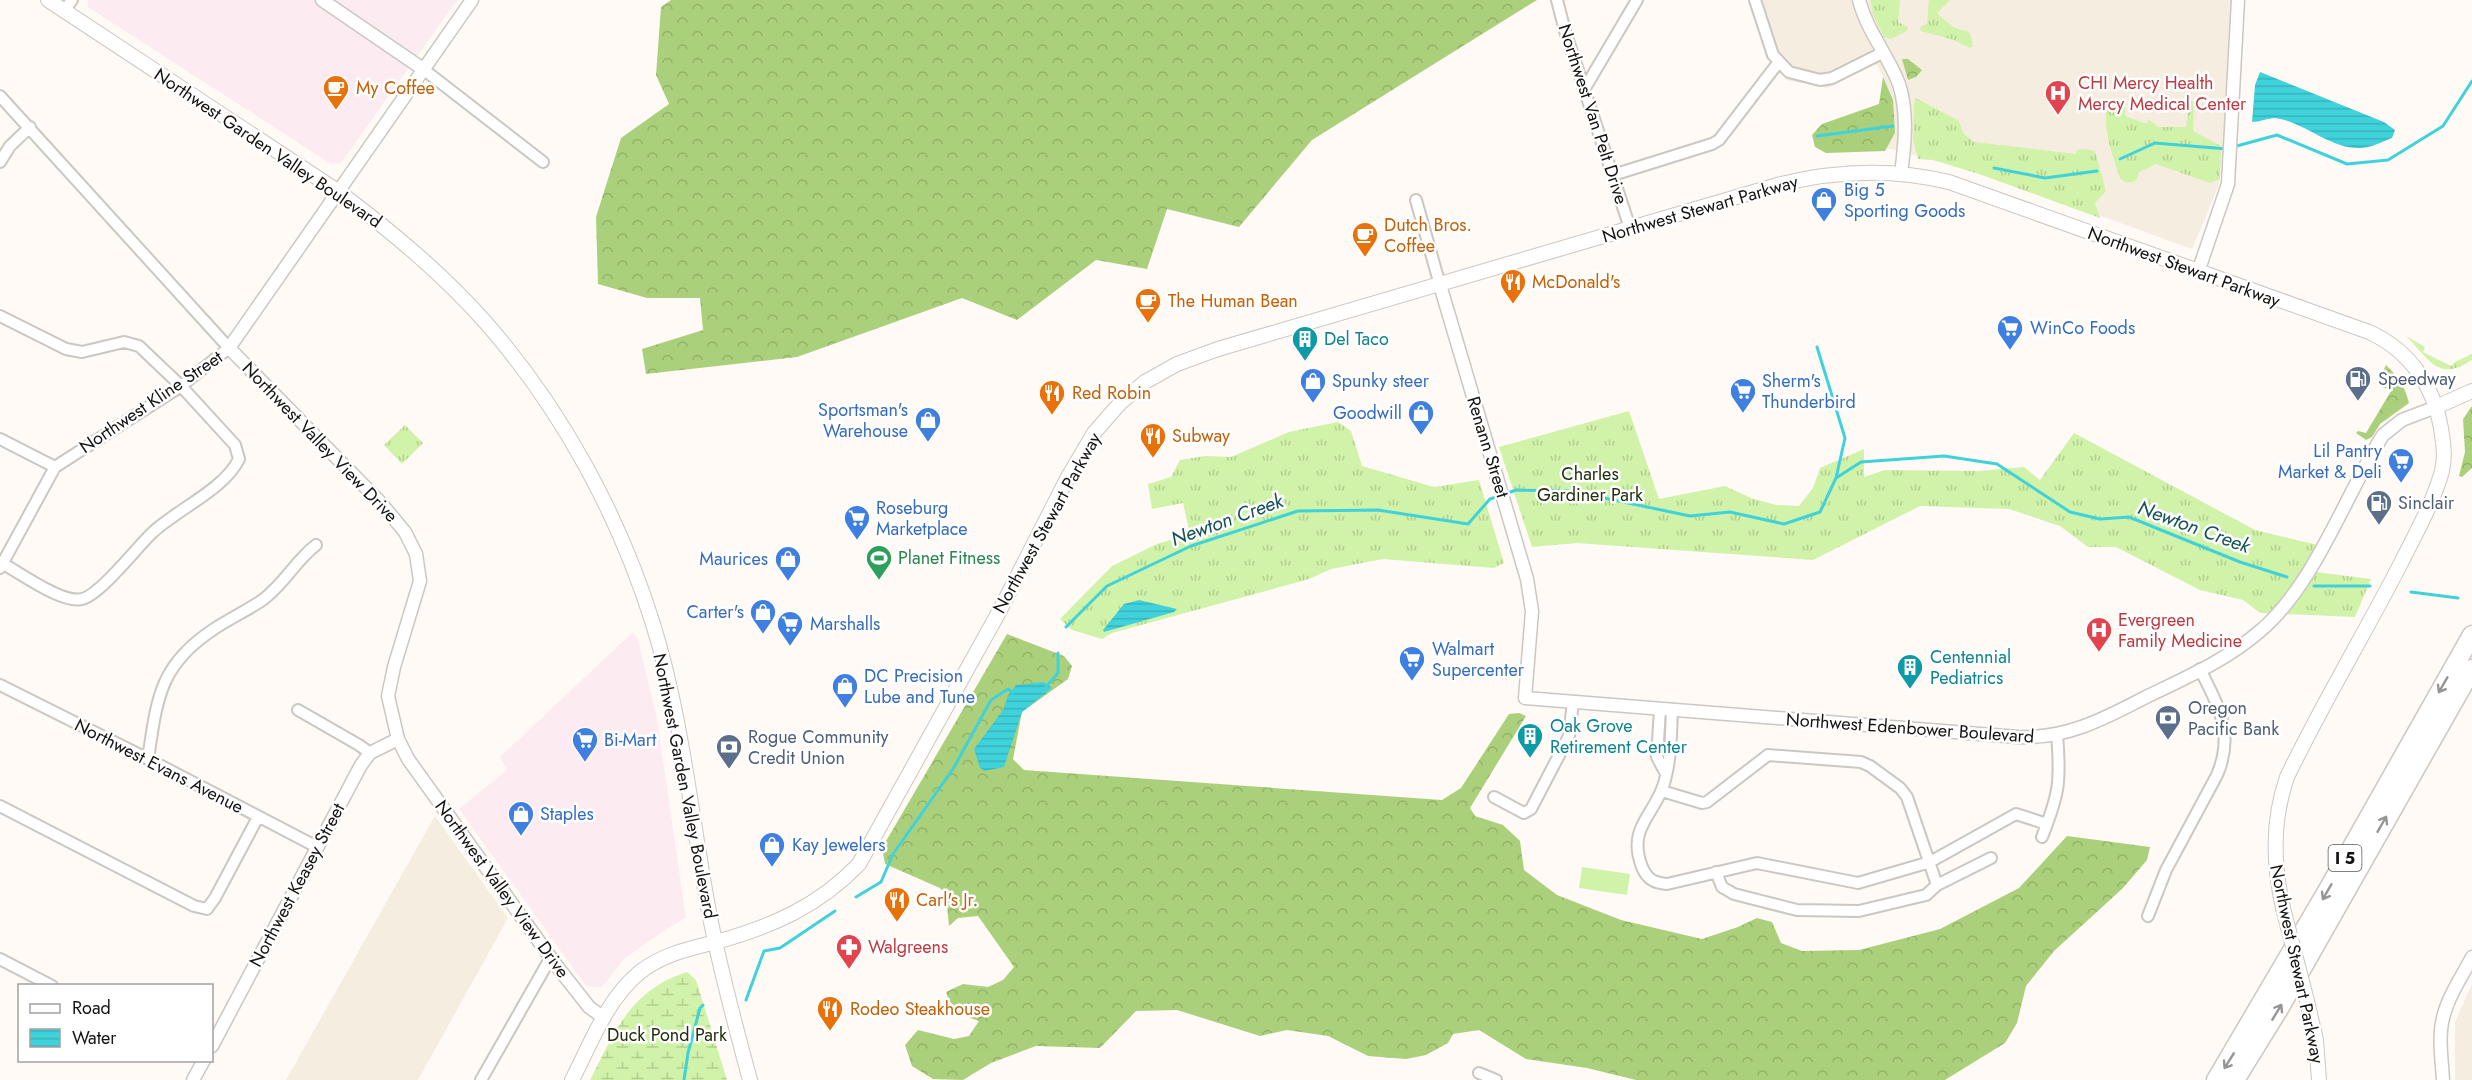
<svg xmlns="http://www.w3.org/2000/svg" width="2472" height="1080" font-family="Jost,sans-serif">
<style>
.commercial{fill:#fcecf1}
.built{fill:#f6ede1}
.grass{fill:url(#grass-tufts)}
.forest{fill:url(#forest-crowns)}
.wetland{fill:url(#wetland-marsh)}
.pitch{fill:#d1f2a9}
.water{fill:url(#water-rules)}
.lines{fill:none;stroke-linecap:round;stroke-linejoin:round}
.stream{stroke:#40d2db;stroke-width:3}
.minor-casing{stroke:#cbc7c2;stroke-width:14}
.tertiary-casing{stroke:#cbc7c2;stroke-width:15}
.secondary-casing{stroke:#cbc7c2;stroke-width:16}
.motorway-casing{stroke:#cbc7c2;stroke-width:21}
.minor{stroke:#fff;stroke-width:10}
.tertiary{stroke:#fff;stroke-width:12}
.secondary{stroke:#fff;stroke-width:14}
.motorway{stroke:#fff;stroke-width:18}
.secondary-bridge-casing{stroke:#cbc7c2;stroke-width:16;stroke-linecap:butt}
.secondary-bridge{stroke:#fff;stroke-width:14}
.oneway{stroke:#969594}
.labels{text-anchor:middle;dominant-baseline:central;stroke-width:5;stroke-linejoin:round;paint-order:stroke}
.shield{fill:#fff;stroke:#5b5a58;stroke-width:1.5}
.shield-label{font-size:16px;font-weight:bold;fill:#151311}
.health-label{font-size:18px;fill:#be3a42;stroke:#fff;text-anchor:start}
.food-label{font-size:18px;fill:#c56008;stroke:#fff;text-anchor:start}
.street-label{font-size:18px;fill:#151311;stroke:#fff}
.shop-label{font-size:18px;fill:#366cbe;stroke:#fff;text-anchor:start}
.culture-label{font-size:18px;fill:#0d838f;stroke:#fff;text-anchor:start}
.service-label{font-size:18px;fill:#4e5e75;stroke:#fff;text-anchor:start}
.park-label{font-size:18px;fill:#212f0c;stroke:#fff}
.leisure-label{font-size:18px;fill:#27864d;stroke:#fff;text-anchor:start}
.water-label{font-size:20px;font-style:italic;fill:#155256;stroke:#fff}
</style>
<defs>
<pattern id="grass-tufts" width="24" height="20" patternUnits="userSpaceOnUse" patternTransform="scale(1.5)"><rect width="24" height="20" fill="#d1f2a9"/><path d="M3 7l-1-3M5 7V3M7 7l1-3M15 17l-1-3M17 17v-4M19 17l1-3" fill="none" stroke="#b3cf90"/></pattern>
<pattern id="forest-crowns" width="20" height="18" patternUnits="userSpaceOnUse" patternTransform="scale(1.5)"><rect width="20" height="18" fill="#abd07b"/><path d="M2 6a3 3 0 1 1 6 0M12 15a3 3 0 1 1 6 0" fill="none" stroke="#92b269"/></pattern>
<pattern id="wetland-marsh" width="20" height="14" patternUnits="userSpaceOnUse" patternTransform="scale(1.5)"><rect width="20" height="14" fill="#d1f2a9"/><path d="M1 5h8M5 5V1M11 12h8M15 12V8" fill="none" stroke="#b3cf90"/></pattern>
<pattern id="water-rules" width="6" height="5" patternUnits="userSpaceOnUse" patternTransform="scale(1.5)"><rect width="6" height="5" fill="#40d2db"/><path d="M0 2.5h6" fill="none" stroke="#37b3bb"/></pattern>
</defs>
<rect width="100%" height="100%" fill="#fffaf5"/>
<path class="commercial" d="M88,0H457L341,163L331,164L88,7Z
M633,632L638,640L657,719L686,918L668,928L624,959L602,987L586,986L459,809L507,770L500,757Z"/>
<path class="built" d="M1760,0H2232L2225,132L2219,185L2192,249L1982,173L1883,147L1893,100L1877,64L1828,88L1786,80Z
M435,816L508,918L418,1080H286Z
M2472,984V1080H2455V1022Z"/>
<path class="grass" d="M1870,0H1900L1898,22L1908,27L1907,31L1891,39L1884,37L1873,15Z
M1929,0H1950L1937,13C1942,18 1948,23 1954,27C1968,34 1970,26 1973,46L1970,48L1954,40L1921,31L1920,27L1927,24Z
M1916,98L1959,121L1963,133L1974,142L2076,154L2077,150L2086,149L2095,151L2106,191L2095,203L2100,218L1979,174L1933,160L1918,159L1913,140L1914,104Z
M2107,99H2113L2125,106V116L2147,124L2148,119L2158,127H2186L2189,101H2194L2193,131L2221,146L2220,179L2210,183L2156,164L2139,172L2137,179L2134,182H2125L2120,178C2111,151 2102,128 2107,99Z
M2406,336L2425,347L2423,352L2451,366L2455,362L2472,354V360C2437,383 2430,359 2406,336Z
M1629,411L1659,499L1725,486L1751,498L1776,505L1799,506L1813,488L1820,468L1864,449V477L1885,470L1978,471L2024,467L2040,480L2074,433L2255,530L2322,546L2308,571L2371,579L2355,617L2260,613L2243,600L2200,590L2116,547H2088L2060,526L2009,509L1920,506L1813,560L1577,543L1532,547L1499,447Z
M1338,422L1351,431L1362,466L1434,487L1479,480L1504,563L1494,568L1383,559L1331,569L1309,579L1112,633L1102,639L1072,630L1060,619L1112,566L1157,544L1190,534L1183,503L1152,509L1148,484L1171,477L1180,460L1205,456L1231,457L1289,432Z
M405,425L423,443L402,464L384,445Z"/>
<path class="forest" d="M671,0H1537L1312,140L1239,227L1167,209L1147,269L1096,260L1017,320L962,298L797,357L646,374L642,349L703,330L700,298H647L598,284L596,217L621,138L669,104L656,75L661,7Z
M1902,59H1908L1922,70L1916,77L1908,80Z
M1883,77L1893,100L1895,133L1885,151L1826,153L1815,147L1812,135L1822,124L1879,104Z
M2386,365C2398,377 2405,386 2409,403L2380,424L2372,437L2366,440L2356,433L2358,431L2366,433L2391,391L2377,384Z
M2472,406V468L2462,477L2459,476L2465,452L2463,419Z
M1007,634L1064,656L1072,666L1068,679L1022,712L1013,759L1024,770L1442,800L1461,788L1509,714L1519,713L1526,716L1470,808L1475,816L1503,825L1520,841L1524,870L1557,895L1621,920L1702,939L1738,927L1757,918L1772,922L1781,943L1802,951L1859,950L1940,929L2019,888L2067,836L2150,847L2147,860L2123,888L2054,951L2026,986L2017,1023L2005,1043L1945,1080H1636L1587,1068L1526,1059L1479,1030L1453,1034L1448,1043L1426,1055L1406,1059L1368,1056L1328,1036L1287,1030L1260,1036L1177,1010L1136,1011L1100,1048L1036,1046L991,1063L963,1080L933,1079L912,1066L905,1045L918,1030L954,1039L969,1036L979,1021C963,1016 951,1009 946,992L963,984L988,987L1003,980L1014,967L978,916L958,918L949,926L946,895L940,888L885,864L882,848Z"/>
<path class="wetland" d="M687,972L696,980L727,1080H590C615,1032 630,990 687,972Z"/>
<path class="pitch" d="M1582,867L1630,874L1627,895L1579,888Z"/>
<path class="water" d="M2260,72L2384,122L2395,130L2392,138C2382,142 2370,148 2360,148C2330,149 2305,122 2275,118C2268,118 2260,122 2252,122L2255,85Z
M1139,600L1177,609L1174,612L1104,632L1103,630L1124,604Z
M1044,682L1052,688L1022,712L1004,767L985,771L980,768L974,749L1003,710L1008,696L1016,685Z"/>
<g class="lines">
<path class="stream" d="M1817,136L1893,126
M2233,147L2277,135L2347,164L2388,160L2443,126L2472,81
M2120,159L2155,143L2227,149
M1994,168L2045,178L2097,171
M1817,347L1845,438L1836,478
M1505,494L1516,490L1571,491L1690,516L1730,512L1784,524L1820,512L1836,478L1861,462L1944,456L1997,464L2070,512L2100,519L2129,517L2240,562L2287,577
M2314,586H2370
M2411,592L2458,598
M1066,627L1107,586L1191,546L1298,511L1378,510L1468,524L1490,499L1499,496
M1045,688L1058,673V653
M856,897L881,882L893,854L953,769L991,700L1008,689L1013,693
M746,1000L764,951L780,948L835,911
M684,1080L688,1053L700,1008L703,1005"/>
<g class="minor-casing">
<path id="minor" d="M1557,0L1565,31L1630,228
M1755,0L1773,55L1789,72L1820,80L1832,78L1882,53
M64,11L72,0
M423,69L543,162
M1585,88L1637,0
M0,96L229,348L181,386L55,467L0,568
M0,162L10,146L30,127
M1613,175L1712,144L1719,140L1778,63
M1416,200L1440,285
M0,316L66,349L82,352L124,342L139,346L181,386L235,445L239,459C224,490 177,509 152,533C137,547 100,595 82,599C62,604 19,572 0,562
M0,439L55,467
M0,685L148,759L317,847
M1660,709L1657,757L1666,774
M298,710L359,745L370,753
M1672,710C1671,733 1671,758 1665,780C1657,814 1626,826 1642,867C1647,879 1654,883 1667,884L1757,863L1858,883L1930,862L2016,814L2047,824
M148,759C157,699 159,665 214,629C229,619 246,611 261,601C283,586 295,561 316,545
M1662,791L1702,803L1707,802L1768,755L1861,762L1870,766L1900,788L1907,797L1937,885
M1494,797L1524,813L1531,809L1569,736L1573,702
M0,806L194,906L207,909L215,898L258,817
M2042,837C2059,794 2061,782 2057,735
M1716,872L1722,887L1734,894L1797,910L1859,911L1926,895L1937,885L1991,858
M2148,916L2166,870L2217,775C2235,733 2218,706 2200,669
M0,959L52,986
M1479,1073L1496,1080
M481,1080L551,957"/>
</g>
<g class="tertiary-casing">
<path id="tertiary" d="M322,0L423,69
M472,0L229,348L380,502L405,532L416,554L420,581L394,667L388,696L398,739L408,759L556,965L589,1007L604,1018
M1859,0C1867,31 1888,55 1899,84C1908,112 1905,145 1901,173
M2198,272L2228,184L2238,0
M1440,285L1527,579L1532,611L1525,698L2018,737C2066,739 2104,719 2146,697C2185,678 2227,660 2260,631C2314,586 2345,496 2383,435L2402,420L2436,407
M212,1046L361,765L370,753L398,739
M193,1080L204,1060
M2443,1080C2442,1060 2438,1038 2443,1018C2448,996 2462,977 2472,957"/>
</g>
<g class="secondary-casing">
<path id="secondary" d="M48,0L339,192C392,232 443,274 487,324C562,410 619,515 653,624C682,717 691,816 709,912C720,969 735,1025 750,1080
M2436,407L2472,391
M2307,1001L2316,1040L2319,1080
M572,1080C591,1043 607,999 640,972C663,954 689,949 716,942C771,927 819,906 859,864L1000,610L1068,477L1094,433L1121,402L1145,382L1177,364L1218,349L1781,184C1838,170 1892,168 1949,182L2369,332C2411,351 2436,389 2442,435C2444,447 2445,459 2442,471C2433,503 2416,533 2401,563C2364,635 2322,704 2287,777C2272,821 2273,863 2283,908"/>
</g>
<g class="motorway-casing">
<path id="motorway" d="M2216,1080L2326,893L2472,635
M2235,1080L2280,1007L2472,669"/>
</g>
<use href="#minor" class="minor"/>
<use href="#tertiary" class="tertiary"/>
<use href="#secondary" class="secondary"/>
<use href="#motorway" class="motorway"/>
<g class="secondary-bridge-casing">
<path id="secondary-bridge" d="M2283,908L2307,1001"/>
</g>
<use href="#secondary-bridge" class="secondary-bridge"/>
</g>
<defs><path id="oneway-shaft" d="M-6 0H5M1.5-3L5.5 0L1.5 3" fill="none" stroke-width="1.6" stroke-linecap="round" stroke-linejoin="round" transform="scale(1.5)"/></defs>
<g class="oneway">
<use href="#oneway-shaft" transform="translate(2443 685) rotate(120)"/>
<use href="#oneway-shaft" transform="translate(2382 824) rotate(-60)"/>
<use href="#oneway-shaft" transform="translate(2327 892) rotate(120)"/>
<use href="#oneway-shaft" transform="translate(2277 1012) rotate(-59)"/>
<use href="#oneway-shaft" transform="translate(2229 1061) rotate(122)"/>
</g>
<defs>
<g id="cafe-pin" transform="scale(1.35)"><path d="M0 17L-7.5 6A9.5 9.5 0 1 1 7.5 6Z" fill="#e8710a" stroke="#fff"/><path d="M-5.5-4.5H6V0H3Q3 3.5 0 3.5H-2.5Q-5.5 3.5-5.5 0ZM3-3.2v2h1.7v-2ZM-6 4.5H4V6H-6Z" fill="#fff"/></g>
<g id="hospital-pin" transform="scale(1.35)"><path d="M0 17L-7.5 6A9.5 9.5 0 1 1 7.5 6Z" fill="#e0444e" stroke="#fff"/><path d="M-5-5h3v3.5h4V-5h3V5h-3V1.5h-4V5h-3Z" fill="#fff"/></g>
<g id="shop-pin" transform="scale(1.35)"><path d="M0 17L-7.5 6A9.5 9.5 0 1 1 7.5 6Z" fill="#3f7fe0" stroke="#fff"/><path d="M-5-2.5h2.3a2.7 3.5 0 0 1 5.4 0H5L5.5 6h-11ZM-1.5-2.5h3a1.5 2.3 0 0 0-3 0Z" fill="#fff"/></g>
<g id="restaurant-pin" transform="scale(1.35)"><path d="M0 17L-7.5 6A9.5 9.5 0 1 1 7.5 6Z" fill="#e8710a" stroke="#fff"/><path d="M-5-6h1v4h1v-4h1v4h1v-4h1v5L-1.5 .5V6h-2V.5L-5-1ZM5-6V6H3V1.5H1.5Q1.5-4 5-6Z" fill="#fff"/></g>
<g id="supermarket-pin" transform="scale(1.35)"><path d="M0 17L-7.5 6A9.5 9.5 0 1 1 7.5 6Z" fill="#3f7fe0" stroke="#fff"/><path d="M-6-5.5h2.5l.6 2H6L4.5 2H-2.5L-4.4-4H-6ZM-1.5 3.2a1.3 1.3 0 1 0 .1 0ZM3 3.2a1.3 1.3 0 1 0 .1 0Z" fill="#fff"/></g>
<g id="building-pin" transform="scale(1.35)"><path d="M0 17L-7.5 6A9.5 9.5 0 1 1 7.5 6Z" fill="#0f9aa8" stroke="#fff"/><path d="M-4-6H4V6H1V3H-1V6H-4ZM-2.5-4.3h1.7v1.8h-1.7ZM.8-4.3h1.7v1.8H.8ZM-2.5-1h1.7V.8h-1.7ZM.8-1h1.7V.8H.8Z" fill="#fff"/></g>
<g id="fuel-pin" transform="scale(1.35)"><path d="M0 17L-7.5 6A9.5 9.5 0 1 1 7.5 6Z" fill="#5c6f8a" stroke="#fff"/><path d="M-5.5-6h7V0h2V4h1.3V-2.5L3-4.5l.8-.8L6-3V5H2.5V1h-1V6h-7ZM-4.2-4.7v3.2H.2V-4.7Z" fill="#fff"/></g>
<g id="stadium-pin" transform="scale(1.35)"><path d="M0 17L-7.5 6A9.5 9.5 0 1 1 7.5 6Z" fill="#2e9e5b" stroke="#fff"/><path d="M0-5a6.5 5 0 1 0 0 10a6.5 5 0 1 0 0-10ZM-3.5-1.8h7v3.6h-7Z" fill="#fff"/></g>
<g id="bank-pin" transform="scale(1.35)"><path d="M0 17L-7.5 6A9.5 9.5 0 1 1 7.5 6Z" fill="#5c6f8a" stroke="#fff"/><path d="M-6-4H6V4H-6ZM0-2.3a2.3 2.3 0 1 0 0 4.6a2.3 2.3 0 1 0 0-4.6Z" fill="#fff"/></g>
<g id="pharmacy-pin" transform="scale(1.35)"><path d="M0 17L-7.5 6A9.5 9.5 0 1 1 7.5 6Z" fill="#e0444e" stroke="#fff"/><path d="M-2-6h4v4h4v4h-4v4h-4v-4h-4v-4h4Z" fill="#fff"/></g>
</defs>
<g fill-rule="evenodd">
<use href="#cafe-pin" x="336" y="88"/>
<use href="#hospital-pin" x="2058" y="93"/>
<use href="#shop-pin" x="1824" y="200"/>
<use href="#cafe-pin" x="1365" y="235"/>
<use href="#restaurant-pin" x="1513" y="282"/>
<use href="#cafe-pin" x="1148" y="301"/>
<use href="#supermarket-pin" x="2010" y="328"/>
<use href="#building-pin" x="1305" y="339"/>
<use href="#fuel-pin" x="2358" y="379"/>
<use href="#shop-pin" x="1313" y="381"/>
<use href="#supermarket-pin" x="1743" y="391"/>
<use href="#restaurant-pin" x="1052" y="393"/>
<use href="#shop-pin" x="1421" y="413"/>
<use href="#shop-pin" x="928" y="420"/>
<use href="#restaurant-pin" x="1153" y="436"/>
<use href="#supermarket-pin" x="2401" y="461"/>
<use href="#fuel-pin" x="2379" y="503"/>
<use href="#supermarket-pin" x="857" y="518"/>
<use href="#stadium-pin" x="879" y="558"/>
<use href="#shop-pin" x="788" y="559"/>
<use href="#shop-pin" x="763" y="612"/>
<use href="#supermarket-pin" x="790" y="624"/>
<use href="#hospital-pin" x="2099" y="630"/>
<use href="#supermarket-pin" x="1412" y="659"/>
<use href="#building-pin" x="1910" y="667"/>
<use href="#shop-pin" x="845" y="686"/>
<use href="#bank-pin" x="2168" y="718"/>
<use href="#building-pin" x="1530" y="736"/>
<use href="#supermarket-pin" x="585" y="740"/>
<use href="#bank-pin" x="729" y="747"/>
<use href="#shop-pin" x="521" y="814"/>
<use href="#shop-pin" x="772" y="845"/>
<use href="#restaurant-pin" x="897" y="900"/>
<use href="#pharmacy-pin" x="849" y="947"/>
<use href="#restaurant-pin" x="830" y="1009"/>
</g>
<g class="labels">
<rect class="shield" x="2328.5" y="845" width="33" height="26" rx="4.5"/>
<g class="shield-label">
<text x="2345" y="858">I 5</text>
</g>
<g class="health-label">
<text x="2078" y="83">CHI Mercy Health<tspan x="2078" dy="21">Mercy Medical Center</tspan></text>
<text x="2118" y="620">Evergreen<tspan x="2118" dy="21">Family Medicine</tspan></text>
<text x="868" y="947">Walgreens</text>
</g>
<g class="food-label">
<text x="356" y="88">My Coffee</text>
<text x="1384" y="225">Dutch Bros.<tspan x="1384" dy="21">Coffee</tspan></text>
<text x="1532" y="282">McDonald's</text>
<text x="1168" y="301">The Human Bean</text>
<text x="1072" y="393">Red Robin</text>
<text x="1172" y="436">Subway</text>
<text x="916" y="900">Carl's Jr.</text>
<text x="850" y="1009">Rodeo Steakhouse</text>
</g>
<g class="street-label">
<text transform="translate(1593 114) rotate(72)">Northwest Van Pelt Drive</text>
<text transform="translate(268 148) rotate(34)">Northwest Garden Valley Boulevard</text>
<text transform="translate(1700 209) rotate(-16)">Northwest Stewart Parkway</text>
<text transform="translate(2184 267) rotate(20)">Northwest Stewart Parkway</text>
<text transform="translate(151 402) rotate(-34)">Northwest Kline Street</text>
<text transform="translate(320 442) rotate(46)">Northwest Valley View Drive</text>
<text transform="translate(1488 447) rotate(73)">Renann Street</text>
<text transform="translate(1047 523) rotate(-61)">Northwest Stewart Parkway</text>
<text transform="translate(1910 728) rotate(4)">Northwest Edenbower Boulevard</text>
<text transform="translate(159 766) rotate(27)">Northwest Evans Avenue</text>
<text transform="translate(685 786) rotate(79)">Northwest Garden Valley Boulevard</text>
<text transform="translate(297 885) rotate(-62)">Northwest Keasey Street</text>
<text transform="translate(502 889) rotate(54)">Northwest Valley View Drive</text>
<text transform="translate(2297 964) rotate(78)">Northwest Stewart Parkway</text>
</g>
<g class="shop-label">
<text x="1844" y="190">Big 5<tspan x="1844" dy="21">Sporting Goods</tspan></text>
<text x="2030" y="328">WinCo Foods</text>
<text x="1332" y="381">Spunky steer</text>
<text x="1762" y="381">Sherm's<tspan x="1762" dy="21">Thunderbird</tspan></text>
<text x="908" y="410" text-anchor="end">Sportsman's<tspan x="908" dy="21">Warehouse</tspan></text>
<text x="1402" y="413" text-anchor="end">Goodwill</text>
<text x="2382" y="451" text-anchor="end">Lil Pantry<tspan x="2382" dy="21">Market &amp; Deli</tspan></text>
<text x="876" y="508">Roseburg<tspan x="876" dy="21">Marketplace</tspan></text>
<text x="768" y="559" text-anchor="end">Maurices</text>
<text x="744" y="612" text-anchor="end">Carter's</text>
<text x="810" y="624">Marshalls</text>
<text x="1432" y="649">Walmart<tspan x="1432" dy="21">Supercenter</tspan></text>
<text x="864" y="676">DC Precision<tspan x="864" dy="21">Lube and Tune</tspan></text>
<text x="604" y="740">Bi-Mart</text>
<text x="540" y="814">Staples</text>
<text x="792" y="845">Kay Jewelers</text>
</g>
<g class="culture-label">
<text x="1324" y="339">Del Taco</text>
<text x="1930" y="657">Centennial<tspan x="1930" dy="21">Pediatrics</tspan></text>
<text x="1550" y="726">Oak Grove<tspan x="1550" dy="21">Retirement Center</tspan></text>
</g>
<g class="service-label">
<text x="2378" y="379">Speedway</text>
<text x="2398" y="503">Sinclair</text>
<text x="2188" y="708">Oregon<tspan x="2188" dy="21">Pacific Bank</tspan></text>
<text x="748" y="737">Rogue Community<tspan x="748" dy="21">Credit Union</tspan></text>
</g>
<g class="park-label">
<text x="1590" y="474">Charles<tspan x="1590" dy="21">Gardiner Park</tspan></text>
<text x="667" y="1035">Duck Pond Park</text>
</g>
<g class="leisure-label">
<text x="898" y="558">Planet Fitness</text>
</g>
<g class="water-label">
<text transform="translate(1227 520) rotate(-20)">Newton Creek</text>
<text transform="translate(2194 527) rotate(20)">Newton Creek</text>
</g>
</g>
<rect x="18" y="984" width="195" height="78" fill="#ffffff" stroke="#a1a1a0" stroke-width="1.5"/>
<rect x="30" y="1004" width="30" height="9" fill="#ffffff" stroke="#a1a1a0" stroke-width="1.5"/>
<text x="72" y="1014" font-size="18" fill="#151311">Road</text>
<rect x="30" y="1029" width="30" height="18" fill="url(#water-rules)" stroke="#a1a1a0" stroke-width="1.5"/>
<text x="72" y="1044" font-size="18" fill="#151311">Water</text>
</svg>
